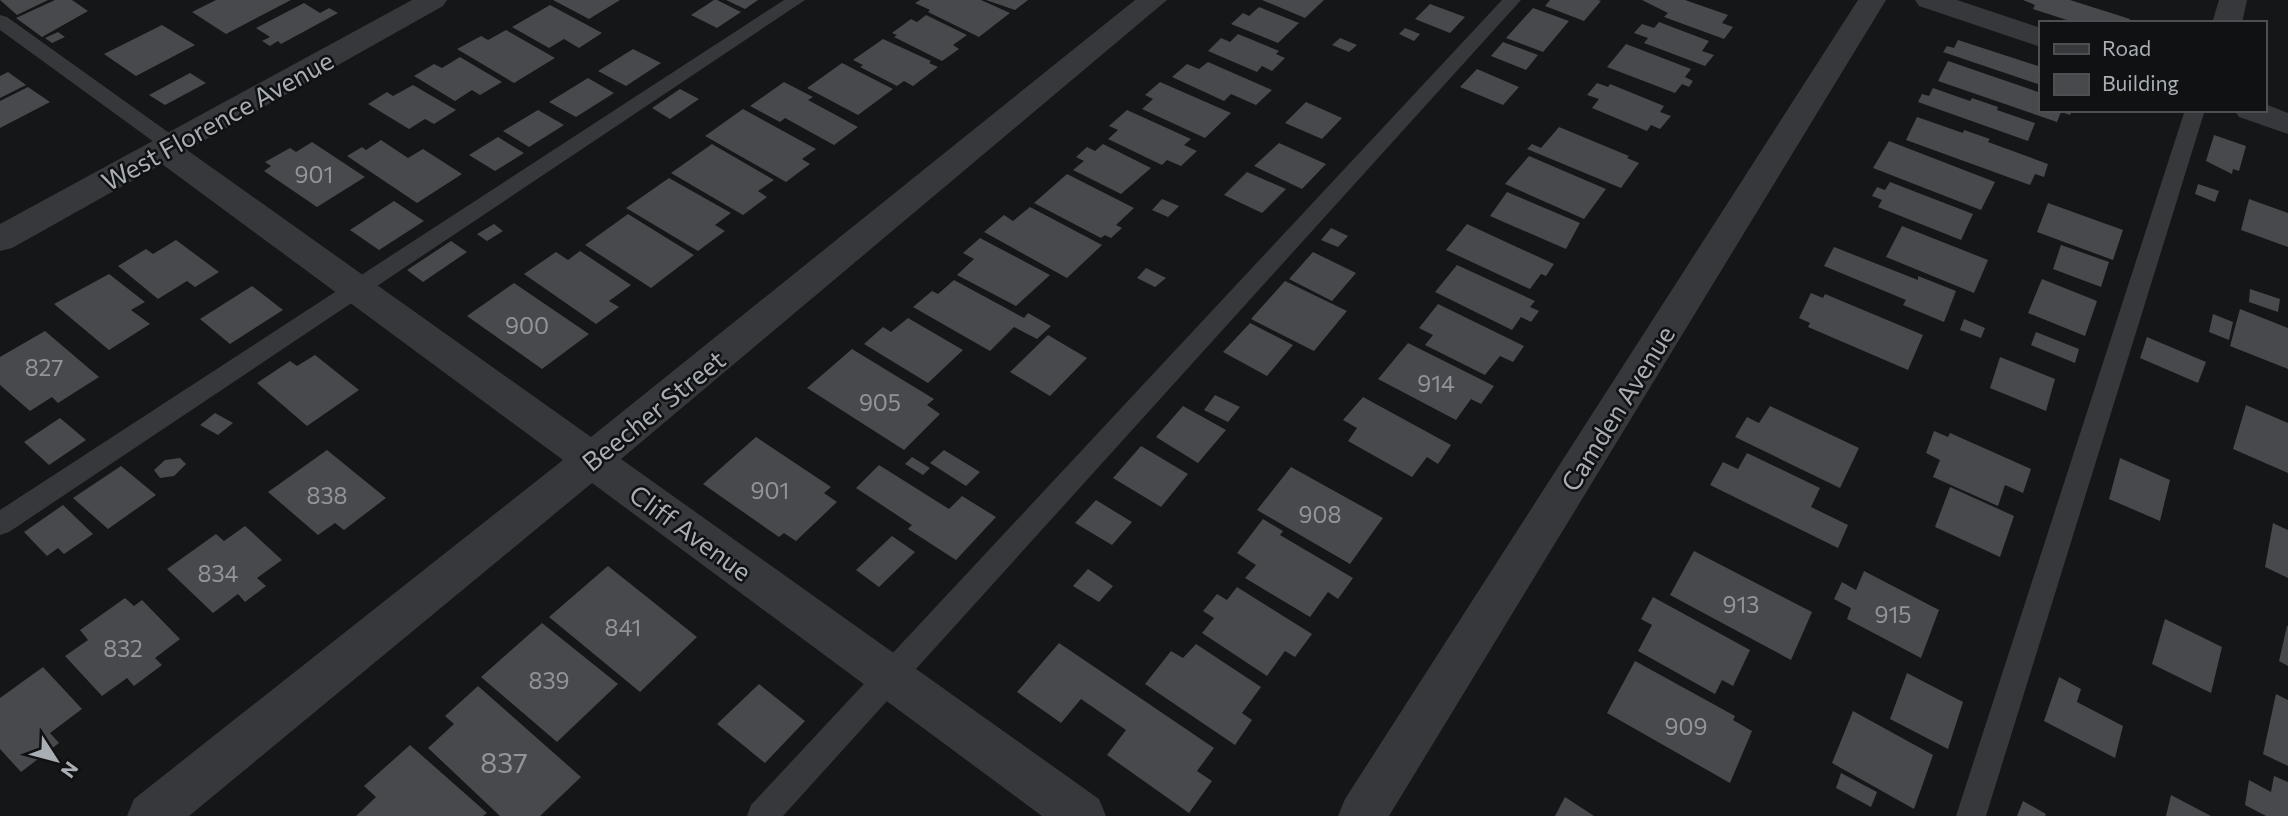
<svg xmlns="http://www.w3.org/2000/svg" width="2288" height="816" font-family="Commissioner,sans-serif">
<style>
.building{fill:#48494c}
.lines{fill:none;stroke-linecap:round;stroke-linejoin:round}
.lane{fill:#37383b;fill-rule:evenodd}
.street{fill:#37383b;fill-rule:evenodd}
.labels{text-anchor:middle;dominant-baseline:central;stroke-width:5;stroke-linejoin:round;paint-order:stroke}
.number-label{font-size:23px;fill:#91959b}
.street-label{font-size:26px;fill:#a9aeb5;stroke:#101112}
.near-number-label{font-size:28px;fill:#91959b}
</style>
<rect width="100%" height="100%" fill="#151617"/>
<path class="building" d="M0,0H48L17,15Z
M55,0H72L88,11L42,37L16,18Z
M216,0H291L226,34L192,12Z
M553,0H620L589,19Z
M714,0H717L741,12L717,28L691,15Z
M726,0H758L745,9Z
M920,0H981L1010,13L979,37L928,12L930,10L915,3Z
M986,0H1028L1015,10Z
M1262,0H1324L1305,18Z
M1550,0H1598L1601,1L1584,21L1545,6Z
M1642,0H1685L1728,15L1722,23L1733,27L1724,39L1664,17L1668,13Z
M2023,0H2070L2130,19L2128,23H2076L2033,9L2035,5Z
M304,3L320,13L329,8L338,13L281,44L278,41L270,46L262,41L270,37L256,28Z
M1430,4L1465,17L1450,33L1415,19Z
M550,5L602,33L579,48L564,39L549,48L512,27Z
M1259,7L1299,23L1278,43L1231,24L1243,13L1249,16Z
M1533,8L1569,21L1543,52L1506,38Z
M926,15L967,35L953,45L959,49L942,61L894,37L897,35L892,33L911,19L917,22Z
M1659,22L1709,41L1702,51L1714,55L1705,66L1644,43L1648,38L1634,33L1642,24L1654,28Z
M162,25L195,45L136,76L104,54Z
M1405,28L1420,34L1414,41L1399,34Z
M506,30L555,58L514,83L457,49L481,36L488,40Z
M58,32L65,37L52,43L45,38Z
M1238,34L1279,51L1276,54L1285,58L1272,71L1262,66L1257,72L1208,51L1221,38L1230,42Z
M1340,38L1357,45L1349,52L1332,45Z
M883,39L931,61L929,63L938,67L913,86L904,81L897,86L860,67L863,65L853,60Z
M1958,40L2041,67V85L1943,52L1947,46L1954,48Z
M1503,42L1538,55L1526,70L1491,56Z
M1626,44L1691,69L1685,77L1693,81L1689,87L1682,84L1675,93L1607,67Z
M633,49L661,63L626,86L598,71Z
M460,57L502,82L480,95L472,90L455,101L414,76L434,64L442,68Z
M1948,61L2041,93V110H2072L2070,115L2061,112L2057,122L1938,81Z
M1208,62L1272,90L1256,105L1231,94L1224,101L1172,77L1187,64L1199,69Z
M842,63L893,89L858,115L807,88Z
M1477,69L1519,87L1503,105L1460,87Z
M8,72L26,85L0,98V76Z
M190,73L206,83L165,105L149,95Z
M588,78L614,93L576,117L549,102Z
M784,82L813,97L808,100L858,127L834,145L785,118L780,122L750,106Z
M1160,82L1231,113L1205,138L1142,109L1153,99L1145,95Z
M1597,83L1608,87L1610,84L1664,106L1660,112L1671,116L1660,129L1651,125L1647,131L1592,108L1599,99L1587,95Z
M413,85L456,110L434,124L425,119L409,129L368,104L387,92L393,96Z
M28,87L50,102L0,128V101Z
M1933,88L1970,101L1972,98L1998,107L1997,110L2035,123L2028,141L1918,102L1922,94L1929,96Z
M680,89L699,99L670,119L652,108Z
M1306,102L1342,118L1322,139L1285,123Z
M743,109L816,149L802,159L810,164L786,182L705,136Z
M538,110L564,125L529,147L503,131Z
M1127,110L1191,139L1184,145L1197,151L1181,166L1167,160L1162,165L1108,139L1118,130L1109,126Z
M1917,117L1963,133L1964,130L1990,139L1988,142L2048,164L2044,177L2035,174L2030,185L1906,140Z
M1559,127L1629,156L1627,158L1639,163L1621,188L1527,149L1532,144L1541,148Z
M2214,135L2246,146L2239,171L2233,169L2232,174L2206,161Z
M498,137L524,153L495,171L469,155Z
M381,140L408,158L423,149L462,174L417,203L347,156L362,147L366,150Z
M1889,141L1995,182L1981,210L1873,168Z
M312,142L365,177L317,207L264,171L271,166L265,162L290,148L296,152Z
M1279,143L1326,164L1302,189L1254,166Z
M712,144L774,180L758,191L767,197L743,215L671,173Z
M1103,144L1151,168L1121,194L1073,170L1084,161L1076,157L1087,147L1095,151Z
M1529,156L1606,189L1584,219L1505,184Z
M1247,172L1286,189L1262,213L1224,195Z
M1067,174L1134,208L1116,225L1122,228L1111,238L1105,235L1101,238L1034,203Z
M669,178L731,213L715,225L725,231L698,251L626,208Z
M1890,182L1973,214L1961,240L1878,207L1882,200L1872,196L1877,187L1885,190Z
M2198,184L2219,191L2215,202L2195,194Z
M1507,192L1580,223L1566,249L1490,216Z
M1162,199L1179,206L1168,217L1152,210Z
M2249,199L2288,213V247L2241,230Z
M394,201L424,221L379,250L350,230Z
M2048,203L2123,230L2113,260L2037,232Z
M1030,207L1102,245L1067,278L984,232L1004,215L1013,221Z
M628,214L694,255L651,288L585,245Z
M494,224L503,231L487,241L477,234Z
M1467,224L1554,264L1546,276L1541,274L1530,289L1446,250Z
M1902,226L1988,260L1974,293L1886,257Z
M1331,228L1348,236L1338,247L1321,240Z
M980,238L1050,275L1016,306L957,275L974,259L963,253Z
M176,240L219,272L195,287L187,281L158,299L118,266L146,249L153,254Z
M451,241L467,252L423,282L407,270Z
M2061,245L2109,262L2101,287L2053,269Z
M1834,247L1918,280V276L1956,291L1944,322L1903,305L1906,300L1824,266Z
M580,251L631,285L609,301L619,307L596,324L524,274L556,252L568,260Z
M1313,252L1356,273L1332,301L1289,279Z
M1457,265L1535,301L1530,307L1539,311L1531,322L1521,317L1512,330L1435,292Z
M1146,268L1166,278L1155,287L1137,278Z
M109,274L145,302L131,310L150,324L109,350L54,304Z
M2042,279L2097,301L2085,336L2028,313Z
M954,280L1024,318L1028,313L1051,326L1037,339L1014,327L990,351L913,307L932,291L938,294Z
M1285,281L1347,311L1314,351L1251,319Z
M514,283L589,334L542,369L467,316Z
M252,286L283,310L230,344L200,319Z
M2250,289L2280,299L2278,312L2249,302Z
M1811,293L1823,298L1825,294L1923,335L1908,370L1808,327L1810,323L1799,318Z
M1438,304L1524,346L1513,362L1500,356L1485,375L1425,345L1433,335L1419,328Z
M2240,309L2288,328V369L2230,346Z
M2213,314L2233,322L2229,340L2209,332Z
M908,318L963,350L928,383L864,344L883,327L891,332Z
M1964,319L1985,328L1981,338L1960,330Z
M1250,323L1293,345L1267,376L1223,352Z
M45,331L99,377L58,403L52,397L30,411L0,385V357Z
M2036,332L2079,349L2075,363L2031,345Z
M1048,335L1087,358L1050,396L1010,372Z
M2147,337L2206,362L2198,383L2140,358Z
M1408,343L1494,386L1481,404L1471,399L1456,420L1378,379Z
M852,349L934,399L927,405L940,414L904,450L807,388Z
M315,355L359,390L307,426L257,383L290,361L297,366Z
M2000,357L2055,379L2046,411L1990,388Z
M1215,395L1240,407L1228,422L1204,410Z
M1363,397L1451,445L1438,464L1427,457L1412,477L1348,441L1357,428L1343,420Z
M2246,405L2288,423V473L2233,449Z
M1183,406L1226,430L1198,463L1156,437Z
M1770,406L1859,448L1840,488L1735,437L1747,417L1759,423Z
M215,413L233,423L218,435L200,425Z
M60,418L86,440L49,465L24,442Z
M1934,431L1948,437L1950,433L2031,469L2023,493L2005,485L1998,506L1933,477L1940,460L1926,453Z
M756,437L831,487L824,493L837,502L796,541L784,533L779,537L703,484Z
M1141,446L1188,474L1161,507L1113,478Z
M327,450L386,498L344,530L335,523L318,535L268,492Z
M944,450L980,472L966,486L930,463Z
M1747,453L1820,488L1811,507L1848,525L1838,548L1710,485L1723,462L1738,469Z
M912,457L930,468L923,475L905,464Z
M180,458L186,464L174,476L160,478L154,470L165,460Z
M2120,458L2170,480L2160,521L2109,499Z
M879,465L949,509L962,496L996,517L956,560L908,529L912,525L856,488Z
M121,466L156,495L108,529L73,498Z
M1291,467L1383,518L1350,564L1257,510Z
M1950,487L2014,516L2000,557L1935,527Z
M1096,500L1132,522L1112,545L1075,523Z
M63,505L93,534L64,554L58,548L47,556L24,532Z
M1263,519L1283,531L1280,535L1353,578L1338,599L1328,592L1310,617L1245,578L1256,565L1237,553Z
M2273,523L2288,530V578L2265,567Z
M245,526L282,560L257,578L266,586L245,602L238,594L213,613L167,569L216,534L224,541Z
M892,536L915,552L879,587L856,570Z
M1694,551L1812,612L1791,660L1670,595Z
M608,566L697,637L640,692L549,617Z
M1088,569L1113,586L1099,602L1073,586Z
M1864,571L1939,610L1921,658L1847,619L1851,608L1834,599L1842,582L1856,590Z
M1237,587L1312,634L1295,657L1285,651L1267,676L1202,633L1214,618L1203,611L1217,594L1227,600Z
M1653,597L1750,650L1733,686L1722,680L1715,694L1638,651L1652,625L1641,619Z
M125,598L134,606L142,600L180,639L155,658L162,665L134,686L127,678L102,696L65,656L88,640L80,630Z
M2165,619L2222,647L2211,693L2152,664Z
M542,623L618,684L557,742L481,677Z
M2287,626H2288V666L2279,661Z
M1059,643L1214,748L1197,771L1212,781L1189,813L1107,755L1126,730L1081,699L1061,723L1017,692Z
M1196,644L1261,687L1242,713L1252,720L1235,745L1145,684L1171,651L1183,658Z
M1635,661L1735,716L1733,720L1752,731L1730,783L1607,713Z
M43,667L82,709L50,733L59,743L21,772L0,749V698Z
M1907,673L1963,702L1948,749L1890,719Z
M2059,677L2081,689L2077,702L2123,726L2115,758L2044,721Z
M759,684L805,721L765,763L717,724Z
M478,686L581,777L540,816H500L428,748L454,724L445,716Z
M2276,694L2288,700V766L2263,754Z
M1853,711L1933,755L1914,809L1832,763Z
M410,745L487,813L483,816H356L376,797L364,786Z
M1841,773L1877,792L1871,807L1836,788Z
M2274,776L2288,782V816H2266L2245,805L2249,780L2271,792Z
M2171,795L2211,816H2166Z
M1565,797L1594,816H1555Z
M2023,801L2046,814L2045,816H2017Z"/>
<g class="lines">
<path class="lane" d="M784,0H805L9,532L0,535V510Z
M1502,0H1521L783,816H747L751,805Z
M0,15L7,17L179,140L182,145L179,150H165L0,30Z
M2185,110H2205L1986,816H1956Z"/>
<path class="street" d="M412,0H447L443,6L187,150L591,437L1135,0H1167L621,459L1099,799L1106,816H1042L592,483L189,816H127L134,799L563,460L162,164L12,248L0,251V224Z
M1858,0H1886L1389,816H1338L1345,799Z
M1915,0H1957L2041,28V47L1919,6Z
M2219,0H2247L2242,23H2212Z
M2265,104L2288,113V134L2239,117L2234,110H2265Z"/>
</g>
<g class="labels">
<g class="number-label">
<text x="314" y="174">901</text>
<text x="527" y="325">900</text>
<text x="44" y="367">827</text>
<text x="1436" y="383">914</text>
<text x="880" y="402">905</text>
<text x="770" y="490">901</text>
<text x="327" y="495">838</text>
<text x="1320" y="514">908</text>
<text x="218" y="573">834</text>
<text x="1741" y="604">913</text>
<text x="1893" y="614">915</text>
<text x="623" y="627">841</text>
<text x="123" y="648">832</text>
<text x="549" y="680">839</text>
<text x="1686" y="726">909</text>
</g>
<g class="street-label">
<text transform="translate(217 120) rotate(-29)">West Florence Avenue</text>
<text transform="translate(1617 408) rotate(-58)">Camden Avenue</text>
<text transform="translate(653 410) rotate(-39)">Beecher Street</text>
<text transform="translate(691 532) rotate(36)">Cliff Avenue</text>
</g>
<g class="near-number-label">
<text x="504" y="762">837</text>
</g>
</g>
<rect x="2039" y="21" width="228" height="91" fill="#101112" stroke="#4d5053" stroke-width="2"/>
<rect x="2054" y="44" width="35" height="10" fill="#37383b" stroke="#4d5053" stroke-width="2"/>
<text x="2102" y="56" font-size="21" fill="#a9aeb5">Road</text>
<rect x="2054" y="74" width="35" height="21" fill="#48494c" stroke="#4d5053" stroke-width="2"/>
<text x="2102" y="91" font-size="21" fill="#a9aeb5">Building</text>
<g transform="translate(56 760) rotate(126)" stroke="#101112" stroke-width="5" paint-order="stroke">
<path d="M0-5L12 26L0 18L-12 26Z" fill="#a9aeb5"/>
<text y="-10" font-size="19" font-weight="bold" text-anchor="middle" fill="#a9aeb5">N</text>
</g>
</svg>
